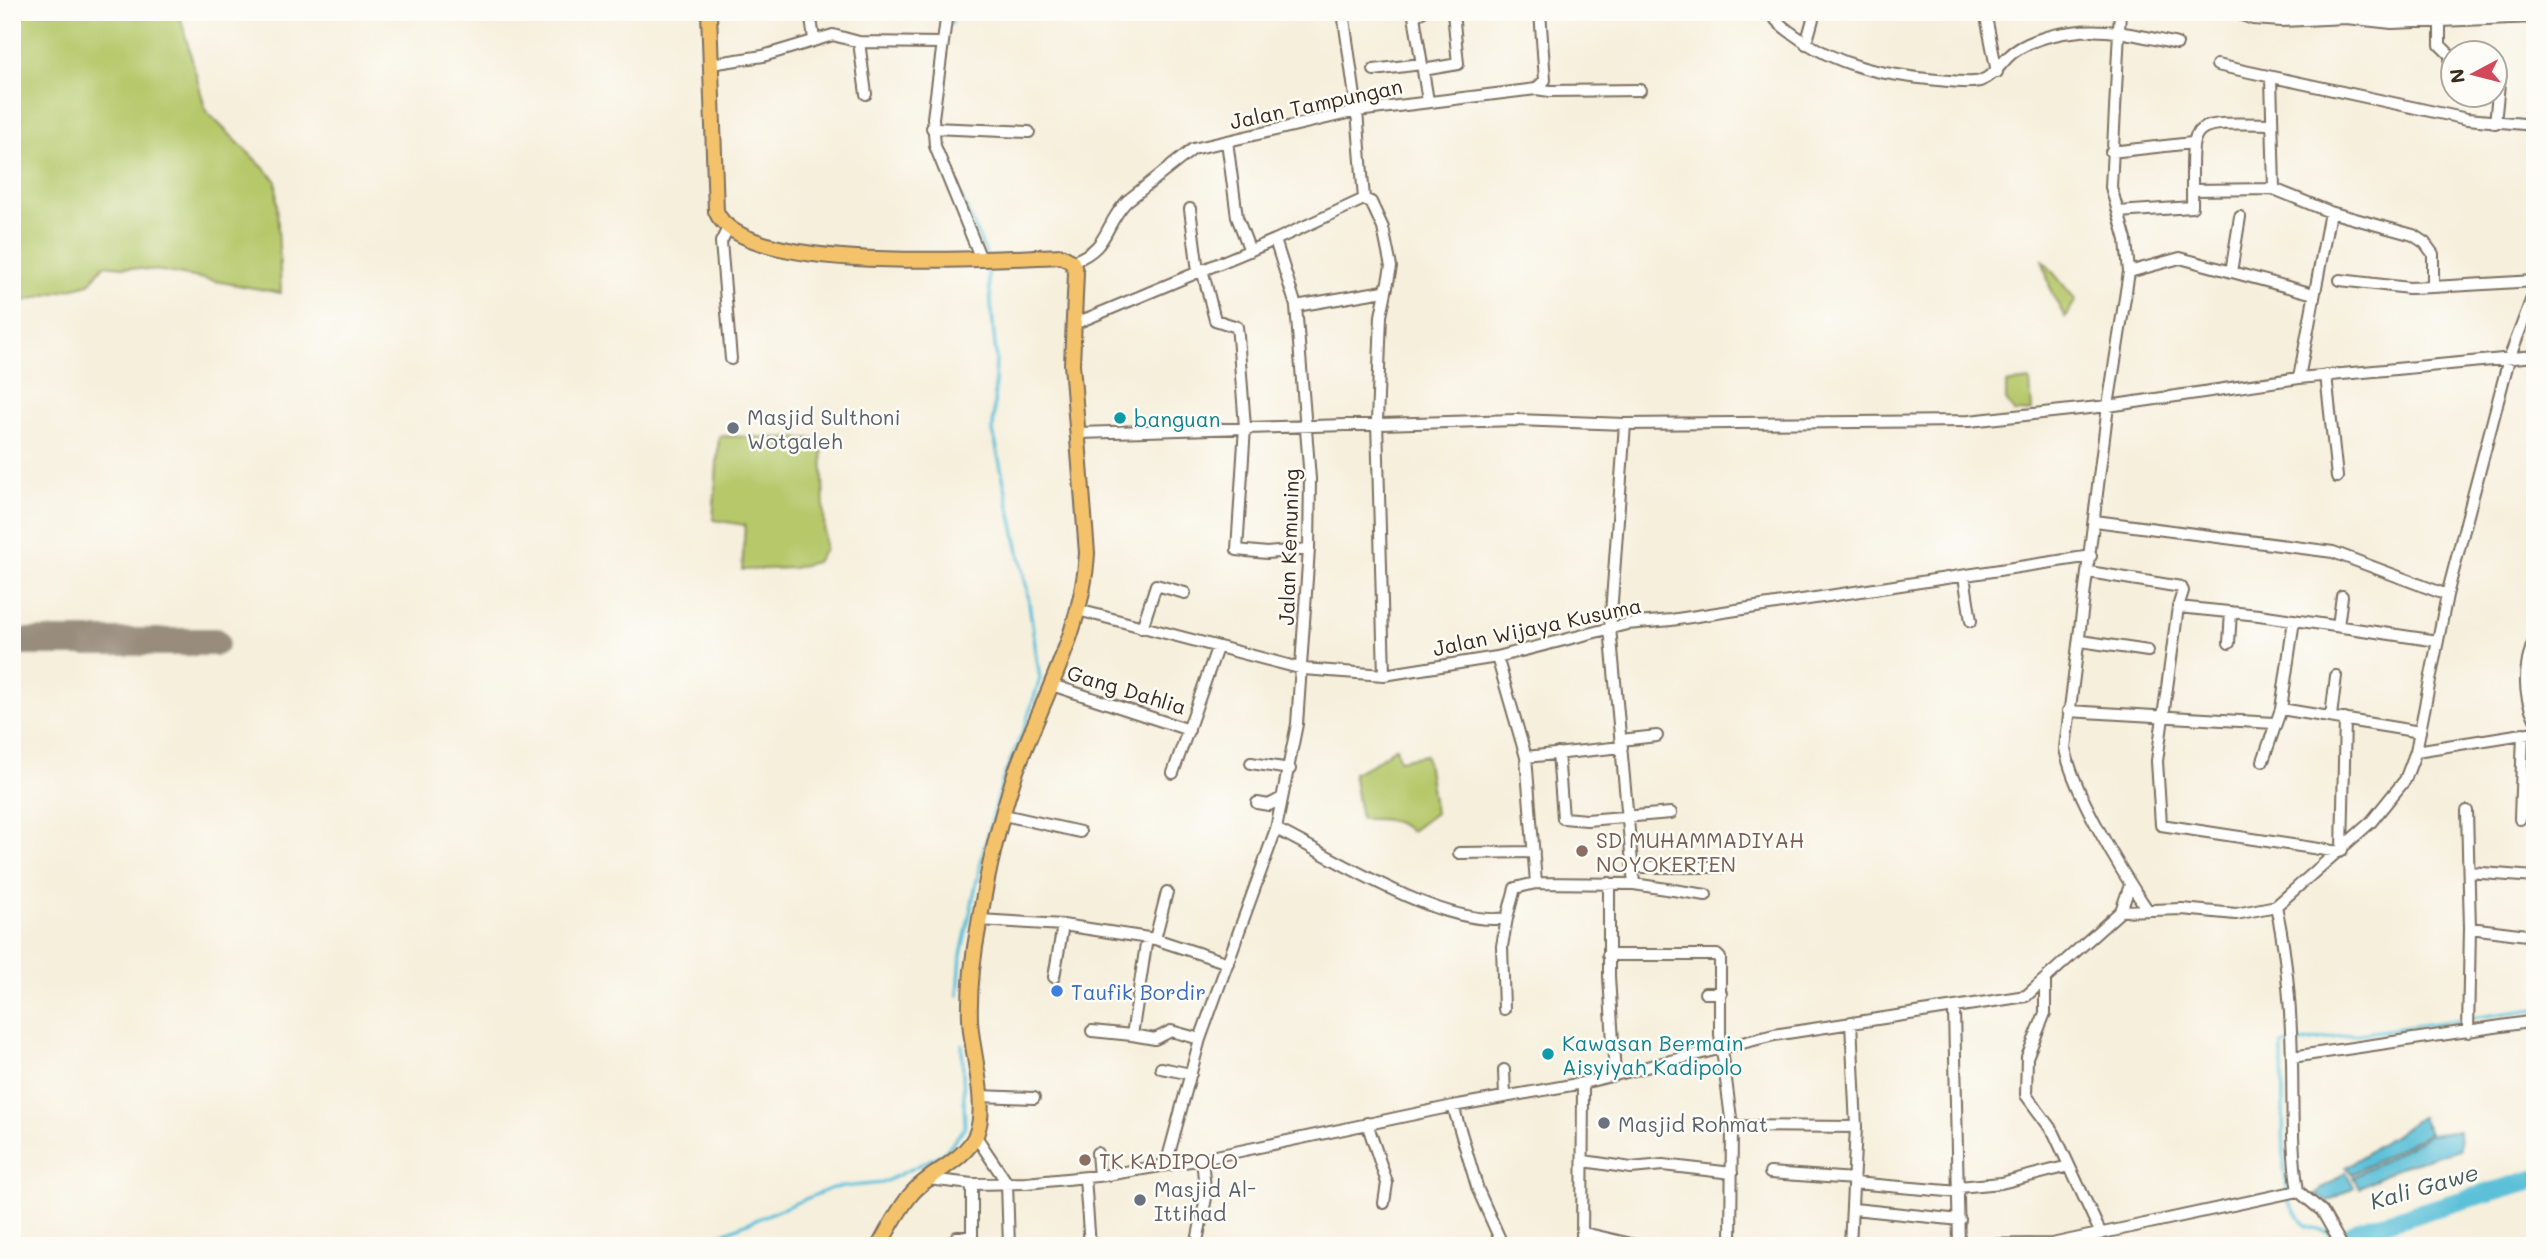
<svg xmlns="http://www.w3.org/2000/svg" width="2547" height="1258" font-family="Mali,sans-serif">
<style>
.green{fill:#b6c86b;stroke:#787944;stroke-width:2}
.water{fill:#5bc0d8;stroke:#4b757b;stroke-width:2}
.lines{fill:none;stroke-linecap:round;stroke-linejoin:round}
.stream{stroke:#5bc0d8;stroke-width:3.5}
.river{stroke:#5bc0d8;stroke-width:19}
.taxiway{stroke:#988c7d;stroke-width:28}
.minor-casing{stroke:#7c6f60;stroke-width:14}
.major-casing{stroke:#7c6f60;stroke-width:18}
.minor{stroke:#fff;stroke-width:10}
.major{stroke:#f4c26a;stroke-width:14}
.culture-dot{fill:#0f9aa8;stroke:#fdfcf7;stroke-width:2.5}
.worship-dot{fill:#6b7280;stroke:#fdfcf7;stroke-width:2.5}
.education-dot{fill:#8d6e63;stroke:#fdfcf7;stroke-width:2.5}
.shop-dot{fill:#3f7fe0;stroke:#fdfcf7;stroke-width:2.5}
.labels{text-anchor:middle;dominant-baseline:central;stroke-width:5;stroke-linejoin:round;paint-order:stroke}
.street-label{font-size:21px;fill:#3b2a1e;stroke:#fdfcf7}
.worship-label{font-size:21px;fill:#5b616d;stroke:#fdfcf7;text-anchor:start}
.culture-label{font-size:21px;fill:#0d838f;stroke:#fdfcf7;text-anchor:start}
.education-label{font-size:21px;fill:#785e54;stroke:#fdfcf7;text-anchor:start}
.shop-label{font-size:21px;fill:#366cbe;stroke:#fdfcf7;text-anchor:start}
.water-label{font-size:23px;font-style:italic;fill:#465e5f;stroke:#fdfcf7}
</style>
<rect width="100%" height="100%" fill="#fdfcf7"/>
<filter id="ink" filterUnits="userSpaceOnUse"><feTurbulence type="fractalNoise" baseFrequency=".0143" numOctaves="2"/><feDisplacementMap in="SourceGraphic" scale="14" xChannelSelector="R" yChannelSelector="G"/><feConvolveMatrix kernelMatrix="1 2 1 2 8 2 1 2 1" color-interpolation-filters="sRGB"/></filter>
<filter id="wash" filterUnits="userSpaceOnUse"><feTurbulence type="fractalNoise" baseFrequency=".00686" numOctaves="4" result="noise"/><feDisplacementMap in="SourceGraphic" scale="28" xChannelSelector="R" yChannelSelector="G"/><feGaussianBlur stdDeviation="1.57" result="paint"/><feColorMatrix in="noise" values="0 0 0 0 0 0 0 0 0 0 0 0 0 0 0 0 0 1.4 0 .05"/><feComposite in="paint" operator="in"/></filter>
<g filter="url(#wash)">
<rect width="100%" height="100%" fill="#f6efdc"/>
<path class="green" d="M12,12H179L206,111L276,180L281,293L161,271L104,265L89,284L12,304Z
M2042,259L2076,300L2065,317L2052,294Z
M2030,380L2032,411L2015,413L2006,401V383Z
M719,436L822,439L825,549L816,562L793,568L742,570L745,525L713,520Z
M1396,747L1399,760L1426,755L1435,813L1411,831C1393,818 1383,819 1361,819L1353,773L1373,764Z"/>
<path class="water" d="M2421,1117L2429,1133L2352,1174L2346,1167Z
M2459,1131L2460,1149L2399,1167L2359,1188L2353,1177L2430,1135Z
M2346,1172L2354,1187L2328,1201L2315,1194Z"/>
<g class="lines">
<path class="stream" d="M951,24L954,12
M960,194L986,254
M958,995L961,955L982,857L1003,778L1024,729L1040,679L1027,589L993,431L996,356L987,261
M2330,1232L2306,1226L2289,1203L2284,1169L2282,1045L2535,1009
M2337,1234L2371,1246
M692,1246L832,1188L882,1183L944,1153L965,1127L962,1045"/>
<path class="river" d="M2330,1246L2360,1230L2535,1179"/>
<path class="taxiway" d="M12,642H215"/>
</g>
</g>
<g filter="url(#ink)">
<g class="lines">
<g class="minor-casing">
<path id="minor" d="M810,12L814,39
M947,12L933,118L935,146L981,259
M1422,12L1414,16L1428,101
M1771,12C1775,22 1785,28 1793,34C1838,67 1884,75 1938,80C1950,81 1969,84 1980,81C1994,76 1999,66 2008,57C2023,42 2052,34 2072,32C2108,27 2142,36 2177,44
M1985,12L1997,72
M2120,12L2111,187L2126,240L2129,272L2108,406L2065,748C2072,790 2122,873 2147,909
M2233,12L2253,19L2282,21L2346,18L2392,23L2535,17
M2440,21V45L2450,55L2451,75
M859,42L866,94
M1806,44L1815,12
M711,64L763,56L833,35L859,42L941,43
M2217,65L2467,119L2535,125
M1374,70L1421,64
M1423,70L1458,64L1453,12
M2271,77L2274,189L2330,212L2413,235L2425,243L2433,254V287L2535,281
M1536,89L1550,91L1640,90
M2495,123L2500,74
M932,128L1029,132
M1227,141L1237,217L1250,251
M2111,152L2192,143
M2192,190L2274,189
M1364,199L1371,202L1383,228L1391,267L1381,316L1377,422L1384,675
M1190,209L1198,271
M2118,212L2192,207C2193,121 2181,122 2272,124
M728,228L721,242L731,359
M1072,262C1111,247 1102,227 1127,201L1193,149L1357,111L1536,89L1545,80L1540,12
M1202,269L1215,320L1237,327L1238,336L1245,427L1237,550L1267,553L1309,549
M2129,272L2180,258L2314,294
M2231,272L2240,217
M2340,280L2409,288L2433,287
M1296,306L1384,291
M1074,324L1275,240L1364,199L1357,111L1343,12
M2326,375L2337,477
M2299,378L2330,212
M1625,424L1610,628L1634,884
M1079,433L1516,420L1625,424L1969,421L2108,406L2299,378L2535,356
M2095,521L2333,552L2447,595
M2089,572L2181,587L2183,591L2178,607L2259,615L2438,641
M1964,576L1971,621
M2178,607L2157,761L2161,825L2339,852
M1078,610L1303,669L1384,675L1497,657L1627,624L1671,620L2091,556
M2338,626L2342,596
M1142,628L1156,585L1185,593
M2535,638C2524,665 2522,693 2535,719
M2081,641L2148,651
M2229,643L2231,612
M1497,657L1526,757L1536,883L1634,884L1706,895
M1052,685L1189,730
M2281,709L2420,732
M2068,711L2274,723
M2331,716L2336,676
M1621,740L1657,736
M2416,751L2535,732
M1558,753L1563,818L1587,820L1671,813
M1526,757L1622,747
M2263,761L2281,709L2294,620
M1251,763L1290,769
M1173,773L1217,648
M1257,803L1269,805L1282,798
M2467,811L2470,928L2468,1032
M1004,815L1080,832
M2520,819L2523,733
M1276,829C1333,857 1444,929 1507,918L1515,888L1536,883
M2342,850L2345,719
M1459,853L1534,852
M1633,867H1721
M2469,872L2535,877
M1609,883V976L1615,1075
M2276,906C2287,956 2291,1011 2292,1061C2293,1105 2291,1148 2298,1191L2322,1211L2342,1246
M2121,911L2130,885
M979,920L1063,925L1155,939L1228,963
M2470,928L2535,936
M1147,938L1132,1035L1155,1039L1171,1031L1200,1039
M1155,939L1167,892
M1608,955H1717L1720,958V1034L1732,1126L1731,1246
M1054,977L1063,925
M2045,982V1013L2027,1057L2026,1095L2054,1133L2101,1234
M1705,993H1721
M1504,1009L1502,946L1507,918
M1954,1009L1959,1246
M1092,1031L1132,1035
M2292,1057L2535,1021
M1161,1068L1191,1074
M1504,1070L1505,1097
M979,1096L1034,1098
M1453,1106L1478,1190L1503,1246
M1367,1123L1387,1183L1384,1203
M1732,1126L1856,1127
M975,1135L1007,1183L1009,1246
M1097,1153L1099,1176
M1584,1161L1631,1168L1663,1165L1732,1173
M1166,1165L1200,1039L1276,829L1297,724L1309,549L1310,479L1296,306L1275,240
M1770,1173L1854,1179
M1085,1178L1090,1246
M928,1179L972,1184L1026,1183L1107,1175L1202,1159L1453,1106L1583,1083L1774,1035L2026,996L2121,911L2182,909L2236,914L2276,906L2371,822L2405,780L2416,751L2447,595L2509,359L2535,290
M1854,1183L1959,1192
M1959,1187L2001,1183L2069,1166
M1854,1209L1960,1220
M1584,1233L1640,1246
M957,1237H972V1184
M1959,1245L2052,1244L2298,1191
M1196,1246L1206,1198L1202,1159
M1582,1246L1583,1083
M1850,1246L1856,1127L1851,1022"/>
</g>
<g class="major-casing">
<path id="major" d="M709,12L716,211C741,277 999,258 1061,256L1072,262L1076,273L1072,364L1087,553C1083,631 1041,701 1015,774C999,822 987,874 979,924C973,955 969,987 970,1019C971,1052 989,1104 976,1135C964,1161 931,1172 913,1192C899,1208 889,1228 879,1246"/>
</g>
<use href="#minor" class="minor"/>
<use href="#major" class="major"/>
</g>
</g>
<g class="culture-dot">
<circle cx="1120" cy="418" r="7"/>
<circle cx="1548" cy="1054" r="7"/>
</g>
<g class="worship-dot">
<circle cx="733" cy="428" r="7"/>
<circle cx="1604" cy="1123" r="7"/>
<circle cx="1140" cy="1200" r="7"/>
</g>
<g class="education-dot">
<circle cx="1582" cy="851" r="7"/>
<circle cx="1085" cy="1160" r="7"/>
</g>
<circle class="shop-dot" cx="1057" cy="991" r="7"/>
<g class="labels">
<g class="street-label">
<text transform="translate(1316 103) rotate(-12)">Jalan Tampungan</text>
<text transform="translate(1288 547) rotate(-88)">Jalan Kemuning</text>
<text transform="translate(1537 626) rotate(-12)">Jalan Wijaya Kusuma</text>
<text transform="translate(1127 689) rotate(17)">Gang Dahlia</text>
</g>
<g class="worship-label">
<text x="747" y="416">Masjid Sulthoni<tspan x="747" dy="24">Wotgaleh</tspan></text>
<text x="1618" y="1123">Masjid Rohmat</text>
<text x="1154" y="1188">Masjid Al-<tspan x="1154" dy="24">Ittihad</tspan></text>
</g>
<g class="culture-label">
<text x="1134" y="418">banguan</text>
<text x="1562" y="1042">Kawasan Bermain<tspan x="1562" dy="24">Aisyiyah Kadipolo</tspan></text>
</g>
<g class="education-label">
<text x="1596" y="839">SD MUHAMMADIYAH<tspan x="1596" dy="24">NOYOKERTEN</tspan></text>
<text x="1099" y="1160">TK KADIPOLO</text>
</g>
<g class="shop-label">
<text x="1071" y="991">Taufik Bordir</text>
</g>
<g class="water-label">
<text transform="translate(2424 1186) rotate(-16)">Kali Gawe</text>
</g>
</g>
<rect width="2547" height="1258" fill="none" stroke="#fdfcf7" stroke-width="42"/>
<g transform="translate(2474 74) rotate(263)"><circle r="33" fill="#fdfcf7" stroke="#afa8a0" stroke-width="2"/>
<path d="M0-5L12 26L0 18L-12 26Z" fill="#d1495b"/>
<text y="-10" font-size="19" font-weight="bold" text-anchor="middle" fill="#3b2a1e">N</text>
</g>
</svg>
